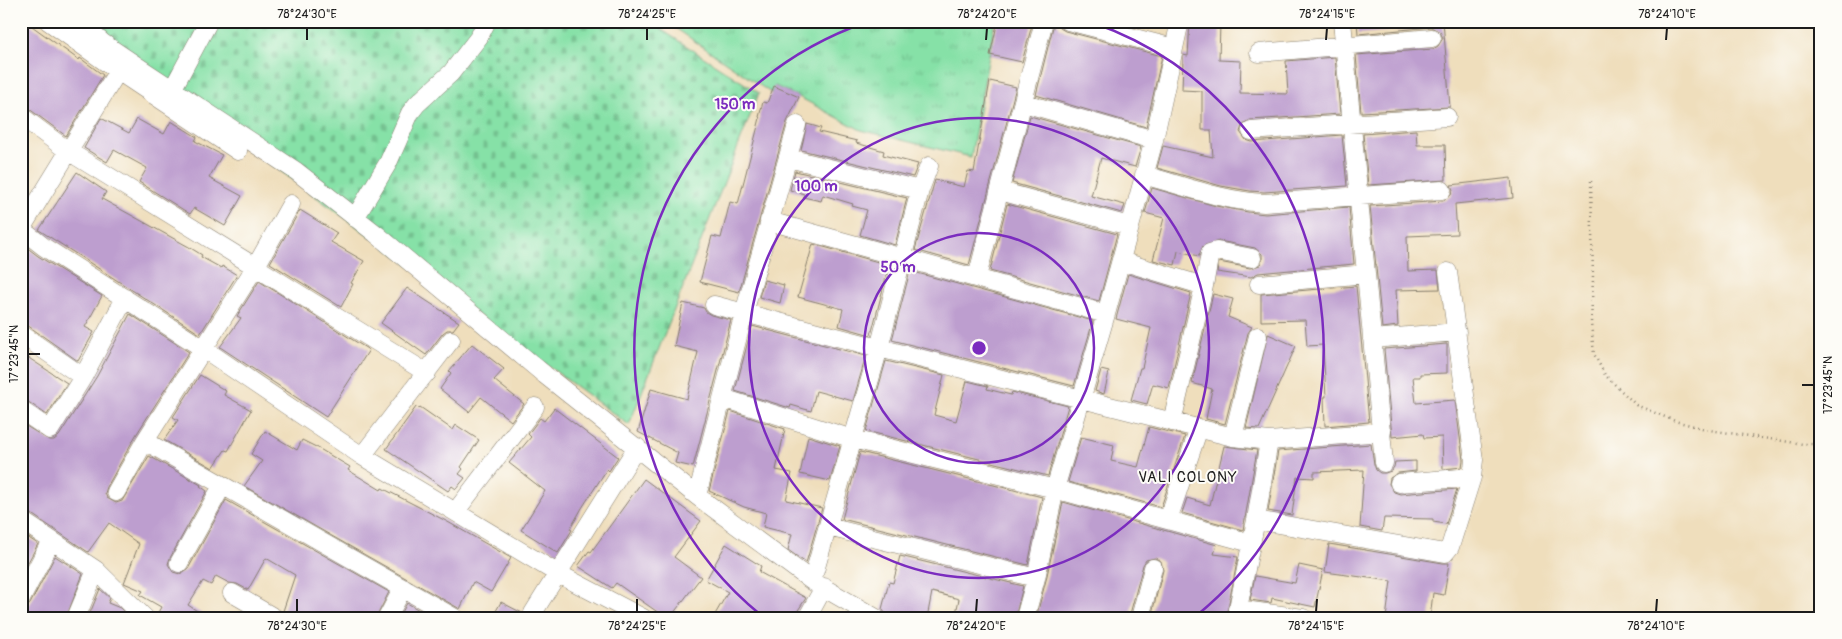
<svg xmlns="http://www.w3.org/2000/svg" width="1842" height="639" font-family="Pangolin,sans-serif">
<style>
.grass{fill:url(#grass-tufts);stroke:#517e62}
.cemetery{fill:url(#cemetery-stones);stroke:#517e62}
.building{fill:#bd9ecf}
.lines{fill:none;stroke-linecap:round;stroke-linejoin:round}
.minor-casing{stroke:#867d6c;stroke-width:19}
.path{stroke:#867d6c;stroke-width:2.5;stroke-dasharray:1 4;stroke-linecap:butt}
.minor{stroke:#fff;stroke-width:18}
.ticks{fill:none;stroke:#1c1c1c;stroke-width:2}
.ring{fill:none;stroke:#7b2cbf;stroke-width:2.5}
.labels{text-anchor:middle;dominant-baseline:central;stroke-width:4;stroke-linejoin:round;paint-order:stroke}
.neighbourhood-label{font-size:15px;letter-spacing:1px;fill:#1c1c1c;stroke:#fdfcf7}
.centre{fill:#7b2cbf;stroke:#fdfcf7;stroke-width:2.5}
.ring-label{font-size:15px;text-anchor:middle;font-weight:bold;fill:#7b2cbf;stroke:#fdfcf7;stroke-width:4;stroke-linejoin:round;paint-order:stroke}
.neatline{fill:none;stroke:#1c1c1c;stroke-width:2}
.ticks-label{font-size:12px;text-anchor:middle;fill:#1c1c1c}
</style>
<defs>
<pattern id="grass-tufts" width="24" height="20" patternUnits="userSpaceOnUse" patternTransform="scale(1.25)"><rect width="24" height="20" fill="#86e1a7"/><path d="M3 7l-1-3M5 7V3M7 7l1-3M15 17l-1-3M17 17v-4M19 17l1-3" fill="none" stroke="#73c08f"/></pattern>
<pattern id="cemetery-stones" width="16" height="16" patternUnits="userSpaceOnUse" patternTransform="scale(1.25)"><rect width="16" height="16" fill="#86e1a7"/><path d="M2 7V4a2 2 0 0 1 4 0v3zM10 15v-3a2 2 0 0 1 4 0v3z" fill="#73c08f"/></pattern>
</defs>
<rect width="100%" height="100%" fill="#fdfcf7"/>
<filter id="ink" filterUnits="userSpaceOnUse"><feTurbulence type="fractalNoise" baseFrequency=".02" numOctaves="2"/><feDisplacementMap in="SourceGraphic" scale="10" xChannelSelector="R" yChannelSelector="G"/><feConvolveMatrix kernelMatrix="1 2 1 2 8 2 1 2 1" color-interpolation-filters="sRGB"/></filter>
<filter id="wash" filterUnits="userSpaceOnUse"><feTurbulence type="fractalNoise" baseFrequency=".0096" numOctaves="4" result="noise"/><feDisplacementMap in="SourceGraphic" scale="20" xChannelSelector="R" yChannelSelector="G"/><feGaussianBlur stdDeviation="1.12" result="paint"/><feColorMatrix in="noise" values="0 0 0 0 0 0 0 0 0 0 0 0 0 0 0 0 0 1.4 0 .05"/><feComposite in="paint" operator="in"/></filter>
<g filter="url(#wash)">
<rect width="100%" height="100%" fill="#efdebc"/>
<path class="grass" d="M665,21H995L971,157L861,130L799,97L775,86L771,93Z"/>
<path class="cemetery" d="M75,21H648L759,93L629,425Z"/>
<g id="blocks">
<path class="building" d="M21,21H25L79,60L80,58L103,75L66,136L21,103Z
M998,21H1033L1022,62L990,55Z
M1190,21L1220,22L1219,60L1241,61L1240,93L1288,94L1286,61L1335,57L1340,114L1250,120L1242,126L1240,132L1246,140L1252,142L1342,135L1347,186L1264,192L1250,191L1221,186L1157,168L1163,146L1213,157L1211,130H1202V91L1182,90L1183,58V55L1188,56Z
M1357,21H1443L1450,107L1361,112L1356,55L1433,49L1438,46L1443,38L1440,32L1431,27L1358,34Z
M1054,23L1058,24L1060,28L1065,31L1162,56L1146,127L1036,95Z
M990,81L1016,87L969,265L915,250L935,180L964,187L968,171L974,172Z
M774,86L799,97L787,122L739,292L700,282L712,236L721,238L730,202L738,204L760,118L759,117L763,102L767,103Z
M1030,116L1141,147L1135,167L1101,158L1091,196L1125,205L1122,213L1012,183Z
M101,118L129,133L137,119L164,134L171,121L197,137L195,141L222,155L209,178L242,196L225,226L194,208L190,214L139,182L147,168L114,150L107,162L84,148Z
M807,124L821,128L819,132L857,141L856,143L884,151L883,155L918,164L913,177L801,150Z
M1416,130L1417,145H1445L1446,180L1368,185L1363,134Z
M795,171L907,198L895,245L860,235L867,210L852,206L853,204L823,195L821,201L803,197L804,194L790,190Z
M77,172L106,192L102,199L189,247L202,255L201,257L221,268L222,266L237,275L200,334L39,230Z
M1511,178L1513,198L1455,204L1457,234L1407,236L1408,271L1438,270L1440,289L1396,290L1398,326L1382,328L1370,206L1443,201L1451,195L1453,190L1451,185Z
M1152,188L1216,206L1248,212L1265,214L1349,207L1354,264L1258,273L1251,277L1217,272L1219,262L1250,268L1260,265L1262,260V254L1255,248L1219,241L1203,246L1199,256L1178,251L1175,265L1153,260L1164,218L1145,213Z
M1007,204L1117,234L1099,301L990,271Z
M300,210L337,233L331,242L364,261L351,283L353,284L341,307L270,263Z
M21,243L38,256L102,296L85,327L94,332L78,361L27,325L21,323Z
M813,244L889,265L871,335L839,326L843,309L798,297Z
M910,271L1093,321L1074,386L892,340Z
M1128,274L1191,293L1169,388L1153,384L1147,404L1131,400L1140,368H1142L1151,328L1116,319Z
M764,280L784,285L780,303L759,297Z
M259,281L369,350L326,417L220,347L241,318L237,316Z
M1356,286L1369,422L1325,426L1324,397H1326L1323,345L1307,346L1305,320L1261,321V294Z
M407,288L459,322L453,330H447L443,333L426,355L381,323Z
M1213,294L1233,299L1228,317L1252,327L1248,333L1225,424L1206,419L1212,389L1192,383Z
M683,303L704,308L706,312L711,315L731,320L693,467L675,463L678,453L638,432L651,389L687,399L698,352L674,346Z
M130,314L189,352L136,435L107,487L105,493L107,498L116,503L122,501L149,456L201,485L200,486L207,491L170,558L168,564L173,572L180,574L188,569L226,500L389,592L376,618H286L283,611L295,575L266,558L248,590L237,584L229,583L216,576L211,585L203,581L188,605L208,618H155L161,607L140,595L143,591L124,583L139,544L109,523L88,552L27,511L21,509V423L49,440H54L59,436L97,376Z
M752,326L866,356L853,401L816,391L811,411L791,405L790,408L735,391Z
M1268,334L1296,346L1259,429L1246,428Z
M472,344L504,369L494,380L524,404L511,421L481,397L469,412L440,389L451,373L449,371Z
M1447,344V373L1420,374V377H1413L1416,403L1455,400L1463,460L1462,467L1443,469L1442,437L1424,438L1423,434L1392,437L1384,349Z
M21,353L67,383L47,415L27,401L21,399Z
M886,361L944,375L934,415L956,421L967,381L988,386L987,389L1011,395L1012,392L1068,406L1048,476L866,431Z
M1101,370L1109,372L1104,394L1095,391Z
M200,375L226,391L224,395L251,410L228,451L225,450L213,468L164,440L178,420L173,417Z
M416,407L419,408L420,407L453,430L456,425L479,440L461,467L463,469L459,474L465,478L456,489L452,486L448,491L386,449Z
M554,408L618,457L609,471L607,469L582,508L570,529L572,530L558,553L521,530L545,491L509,463L531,437L528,434L540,418L544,421Z
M730,411L785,429L776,470L792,473L786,500L822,508L806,563L788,550L792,534L763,527L766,513L744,507L709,491Z
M1149,427L1185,436L1161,507L1068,482L1081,437L1114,445L1111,461L1138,467Z
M265,431L297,450L302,440L318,448L350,467L348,470L381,490L382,488L446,521L511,558L491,592L473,582L460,609L244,486L262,461L251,454Z
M808,436L840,446L830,481L800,474Z
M1371,444L1374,464L1376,470L1380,473H1385L1391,471L1394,467L1395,462L1416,461V471L1398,473L1390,478L1389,484L1394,492L1400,494L1457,489L1446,524L1433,522V519L1384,518L1382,531L1360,527L1364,470L1314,472V478L1297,477L1292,515L1268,511L1278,451Z
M1224,446L1257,450L1243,530L1182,513L1187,498L1210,505Z
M860,452L1042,497L1028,565L842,519Z
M644,479L701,521L674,557L701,577L670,618H666L616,583L612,588L578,566L589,551L591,552Z
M1063,502L1217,545L1214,554L1238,557L1226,618L1151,617L1163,570L1161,561L1155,558L1146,560L1143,565L1130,614L1127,613L1126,618H1036L1046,580Z
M24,535L38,544L21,575V542Z
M726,544L761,566L759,572L806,598L793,618H713L728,592L706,580Z
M1329,544L1443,563H1449L1444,595L1433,593L1430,618H1386L1391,581L1325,572Z
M55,556L83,574L66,618H21V610L26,608L30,604Z
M900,556L1023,586L1015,618H955L959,599L932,592L927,618H899L886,614L882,609L889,582L893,583Z
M1299,565L1323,570L1315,607L1272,598L1271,603L1250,600L1255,576L1295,583Z
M100,589L110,598L108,603L120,608L130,618H88Z
M501,602L522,613L524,618H492Z
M407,603L433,618H399Z"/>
</g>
</g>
<g filter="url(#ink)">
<use href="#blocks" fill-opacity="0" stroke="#867d6c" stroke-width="1"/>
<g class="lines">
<g class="minor-casing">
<path id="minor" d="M48,21L118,71L238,151
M78,21L103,43L146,72L296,171L375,233L545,375L697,496L812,581L876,618
M1068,21L1174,48
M1342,21L1384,463
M1259,53L1432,38
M172,90L209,21
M1024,103L1154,140
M21,116L68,151L427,373
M1251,131L1447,117
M788,158L920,190
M1144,175C1184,186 1223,201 1264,203L1442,190
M1000,191L1129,226
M355,218L388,163L410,113L417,104L451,73L479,37L487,21
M769,221L1106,314
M21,229L44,247L204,349L362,456L557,573L643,618
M21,229L118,71
M1121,261L1204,286
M977,277L1044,21
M1259,284L1366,274
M714,305L879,348L1233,437L1269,441L1382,432
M21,334L83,377
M1372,339L1457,332
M723,398L853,439L1055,489L1251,543
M21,410L50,430L83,377L125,298
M1172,422L1204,286L1210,253L1217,251L1252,258
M1233,437L1258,336
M145,441L455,618
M362,456L451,340
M1399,483L1472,477
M116,492L145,441L256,266L291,204
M697,496L744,313L797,125
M456,511L535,407
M21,520L96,570L145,618
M1168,520L1199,428
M1256,520L1445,553L1450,547L1472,477L1474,460L1448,272
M828,527L1036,578
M179,563L222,486
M812,581L879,348L920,190L929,166
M232,593L275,618
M21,599L51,541
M1237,609L1303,618
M533,613L637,447
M76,618L96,570
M387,618L403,588
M807,618L824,587
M1025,618L1036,578L1055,489L1106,314L1154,140L1180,21
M1140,618L1153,568
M1236,618L1256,520L1269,441"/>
</g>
<path class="path" d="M1591,181L1593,279L1591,323L1594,354L1605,375L1636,405L1675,421L1709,430L1803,444H1821"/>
<use href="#minor" class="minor"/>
</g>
</g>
<path class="ticks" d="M307,40V28M647,40V28M986,40L987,28M1326,40L1327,28M1666,40L1667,28M28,354H40M1802,385H1814M297,612V599M637,612V599M976,612L977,599M1316,612L1317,599M1656,612L1657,599"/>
<g class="ring">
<circle cx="979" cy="348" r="115"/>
<circle cx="979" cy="348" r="230"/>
<path d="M762 616A345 345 0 0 1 867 22M1091 22A345 345 0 0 1 1196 616"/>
</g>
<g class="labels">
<g class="neighbourhood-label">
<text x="1188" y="477">VALI COLONY</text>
</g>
</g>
<circle cx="979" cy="348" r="8" class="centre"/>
<g class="ring-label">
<text x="735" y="109">150 m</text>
<text x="816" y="191">100 m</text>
<text x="898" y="272">50 m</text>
</g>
<rect width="1842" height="639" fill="none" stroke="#fdfcf7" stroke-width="55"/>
<rect x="28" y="28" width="1786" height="584" class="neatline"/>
<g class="ticks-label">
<text x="307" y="18">78°24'30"E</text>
<text x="647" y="18">78°24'25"E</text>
<text x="987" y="18">78°24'20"E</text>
<text x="1327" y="18">78°24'15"E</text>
<text x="1667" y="18">78°24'10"E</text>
<text transform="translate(14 354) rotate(-90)" y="4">17°23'45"N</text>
<text transform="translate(1828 385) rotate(-90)" y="4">17°23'45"N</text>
<text x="297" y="630">78°24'30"E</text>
<text x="637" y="630">78°24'25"E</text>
<text x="976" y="630">78°24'20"E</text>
<text x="1316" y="630">78°24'15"E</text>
<text x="1656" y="630">78°24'10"E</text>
</g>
</svg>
